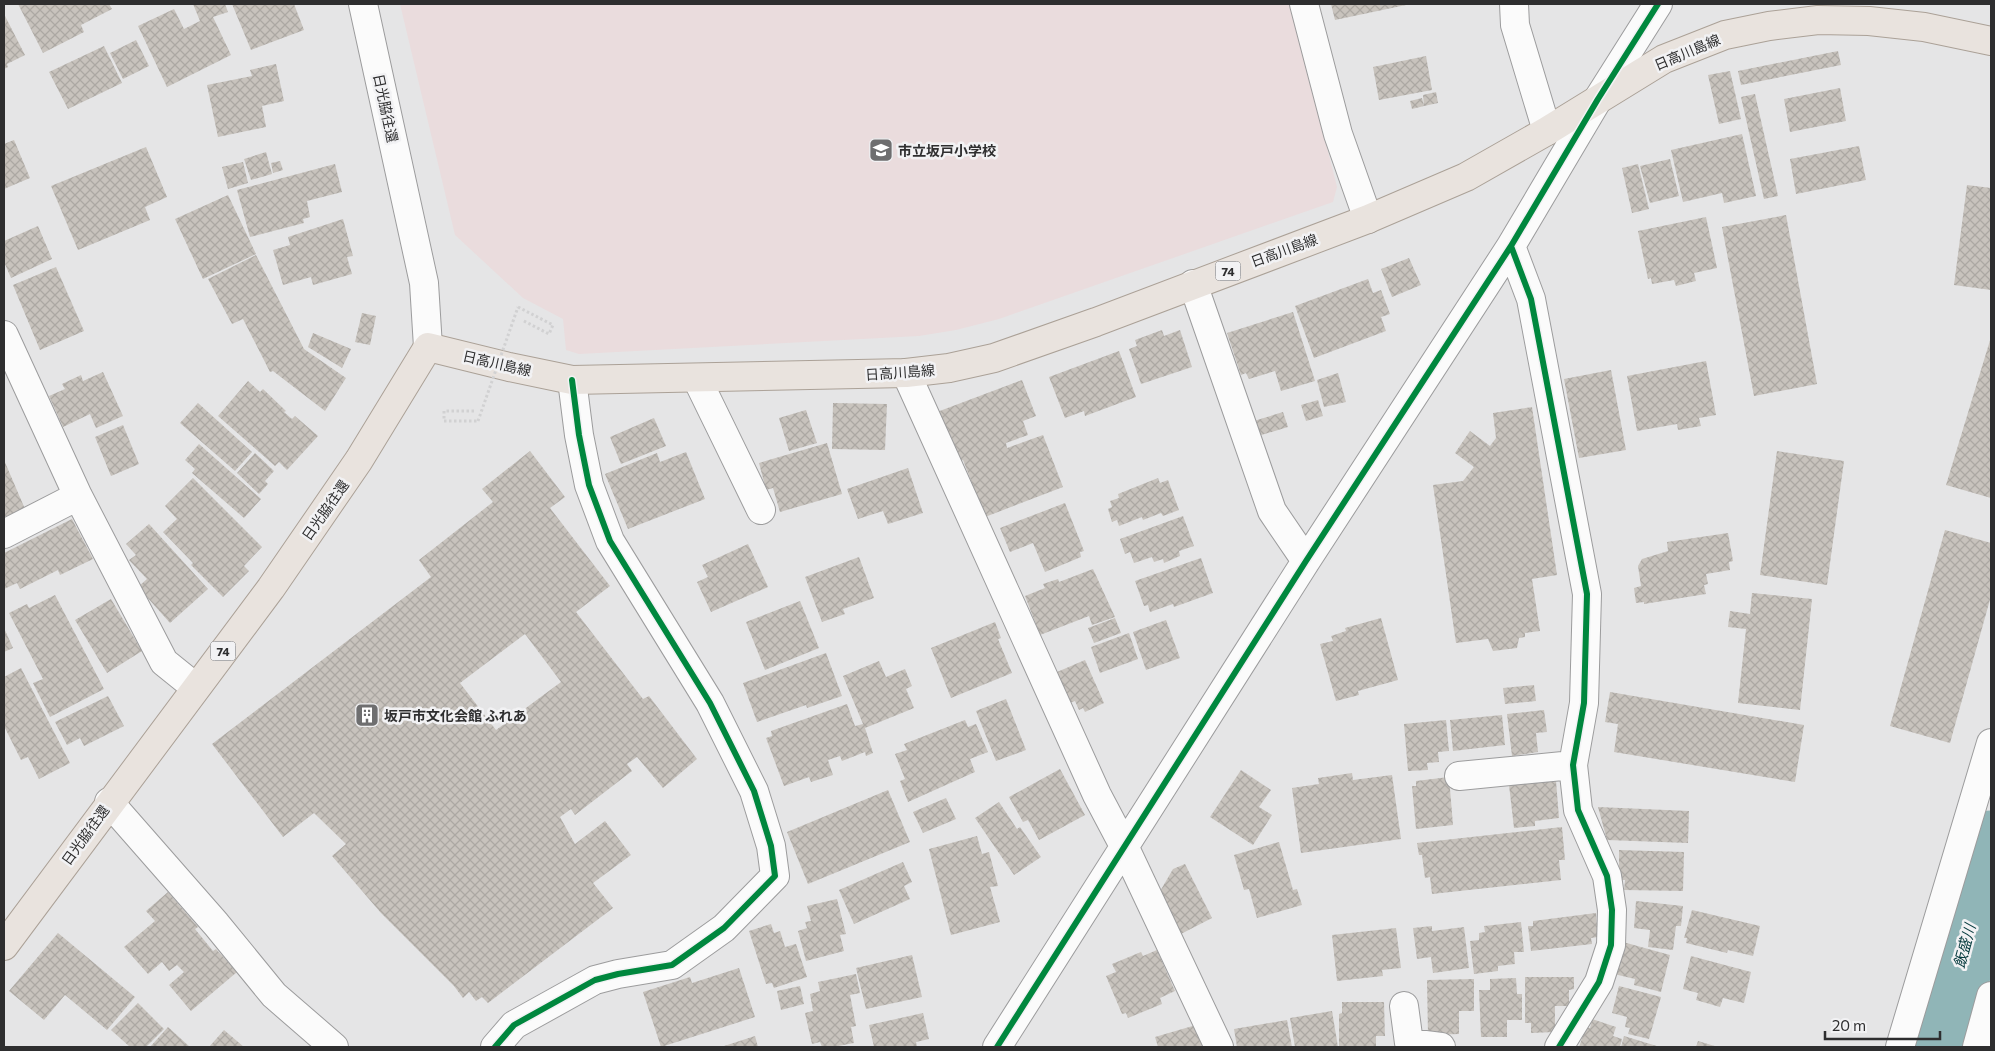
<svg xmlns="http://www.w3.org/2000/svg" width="1995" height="1051" font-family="Commissioner,'Noto Sans JP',sans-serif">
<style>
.education{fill:#eadcdd}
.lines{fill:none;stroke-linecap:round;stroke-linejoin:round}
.river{stroke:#90b5b7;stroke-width:69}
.building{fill:url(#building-cross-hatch);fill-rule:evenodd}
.minor-casing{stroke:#9c9c9d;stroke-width:30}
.major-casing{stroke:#aba197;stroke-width:30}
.path{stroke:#d1d1d2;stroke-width:3;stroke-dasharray:2.5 2.5;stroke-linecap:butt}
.minor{stroke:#fbfbfb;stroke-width:28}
.major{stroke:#e9e3de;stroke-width:28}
.path-bridge{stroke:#d1d1d2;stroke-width:3;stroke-dasharray:2.5 2.5;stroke-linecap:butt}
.cycleway-casing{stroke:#f2f2f4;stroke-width:9}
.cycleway{stroke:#00873e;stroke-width:6}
.labels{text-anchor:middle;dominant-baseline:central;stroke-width:5;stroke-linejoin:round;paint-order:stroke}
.shield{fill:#f2f2f4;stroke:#69696a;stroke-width:1}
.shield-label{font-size:12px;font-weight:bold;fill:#2e2e2f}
.street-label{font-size:14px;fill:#2e2e2f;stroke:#f2f2f4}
.poi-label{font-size:14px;font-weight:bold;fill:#2e2e2f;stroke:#f2f2f4;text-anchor:start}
.water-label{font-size:15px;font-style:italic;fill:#063b3e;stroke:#f2f2f4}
</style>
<defs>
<pattern id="building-cross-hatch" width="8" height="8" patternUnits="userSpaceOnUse" patternTransform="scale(1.25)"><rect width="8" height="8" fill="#c8c3bd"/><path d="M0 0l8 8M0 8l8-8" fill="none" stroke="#aca8a3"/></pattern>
</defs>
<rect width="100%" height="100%" fill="#e5e5e6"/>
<path class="education" d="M400,4H1291L1337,187L1333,202L999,319L956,330L919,336L579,354L566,350L563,319L523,298L455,235Z"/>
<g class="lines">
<path class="river" d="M1936,1047L1991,845"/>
</g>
<path class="building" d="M18,4H109L112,9L81,25L84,32L43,53Z
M193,4H225L228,12L213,17L231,55L167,87L138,26L174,9L184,29L200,21Z
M232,4H294L304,30L251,50Z
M1331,4H1406V5L1335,20Z
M4,14L25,55L7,64L8,67L4,69Z
M136,40L149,66L123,79L110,53Z
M104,46L122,83L68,109L49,72Z
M1838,51L1841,65L1741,85L1738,71Z
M1426,56L1432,90L1379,100L1373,67Z
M276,64L284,101L262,106L266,127L218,137L207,85L252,76L250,70Z
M1730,71L1741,119L1719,124L1708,75Z
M1840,88L1846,121L1790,132L1784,99Z
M1436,92L1438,103L1424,106L1423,95Z
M1755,94L1778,196L1764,199L1741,97Z
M1422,98L1424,106L1412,109L1410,101Z
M1742,134L1756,196L1724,203L1722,193L1683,202L1671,150Z
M14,140L30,178L4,189V144Z
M1859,146L1866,180L1796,194L1790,159Z
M146,147L167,197L145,207L150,220L78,250L51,186Z
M266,152L272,174L251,180L244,159Z
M1670,159L1679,196L1650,203L1640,166Z
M280,161L283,170L273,173L271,163Z
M243,162L248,183L228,189L222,167Z
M335,164L342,192L307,201L310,217L303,219L304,223L250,237L237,190Z
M1638,164L1649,209L1632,213L1622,168Z
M1967,185L1991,188V290L1954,285Z
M228,195L256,254L203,279L175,219Z
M1786,215L1817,384L1754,396L1722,227Z
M1706,217L1717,268L1694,273L1696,281L1676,286L1674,280L1652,284L1651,278L1648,279L1638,231Z
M343,219L353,256L347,257L352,274L313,285L311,277L283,285L273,250L290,245L288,237Z
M38,226L52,259L11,278L4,262V241Z
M256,255L304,349L346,378L325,411L273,371L270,372L243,319L232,324L208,279Z
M1409,258L1421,285L1392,297L1381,269Z
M56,267L84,331L40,350L13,285Z
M1368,279L1373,293L1381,290L1390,314L1381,317L1386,331L1314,358L1295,306Z
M1293,312L1315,381L1281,391L1275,371L1249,379L1246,373L1241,375L1227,333Z
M362,313L376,316L370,345L355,342Z
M1162,330L1164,336L1180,330L1192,367L1141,384L1129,349L1137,346L1135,340Z
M313,333L351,349L342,368L308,347Z
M1991,337V498L1946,485Z
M1119,351L1136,397L1085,416L1084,411L1065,418L1049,377Z
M1706,361L1716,415L1699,418L1701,426L1678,430L1677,424L1637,431L1627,376Z
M1611,370L1626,450L1579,458L1564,379Z
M103,372L123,416L96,428L90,414L63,427L49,396L65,389L62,384L81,375L83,381Z
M1338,373L1346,402L1324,407L1317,380Z
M1022,380L1036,416L1023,421L1028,435L1006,443L1007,448L1043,435L1063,487L985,517L963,460L957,463L937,412Z
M248,381L260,392L263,389L286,411L284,412L292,419L295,416L318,436L287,470L279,462L275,466L218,416Z
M1318,400L1323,416L1306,421L1301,405Z
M198,403L252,452L235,471L180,423Z
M833,403L887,404L885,450L832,449Z
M1532,407L1557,575L1532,579L1540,631L1525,633V637L1519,638L1517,648L1493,651L1488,639L1456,643L1433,485L1463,481L1474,467L1455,453L1470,431L1490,446L1496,438L1493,413Z
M806,410L817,443L789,451L779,418Z
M1283,412L1288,427L1258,436L1254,421Z
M654,418L666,446L621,464L610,437Z
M123,425L139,464L111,476L95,437Z
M827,443L842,494L780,512L773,488L766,490L759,463Z
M199,444L261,499L244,518L192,473L195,469L185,460Z
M530,451L565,497L550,508L610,586L576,612L643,699L649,696L697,759L663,788L637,757L627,764L632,771L575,815L571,809L560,817L575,844L605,821L631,855L593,883L613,908L488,1003L482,997L476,1001L469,992L463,998L454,986L381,913L332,856L346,844L314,813L283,837L212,744L431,577L419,560L493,502L482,489ZM525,634L561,682L496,730L460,683Z
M1777,451L1844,461L1827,585L1760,575Z
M686,452L705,499L628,529L605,474L657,453L660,462Z
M255,453L274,471L265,481L268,484L259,494L237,473Z
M4,460L25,509L4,517Z
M908,468L923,513L888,524L883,511L858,519L847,489Z
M193,478L262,547L244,566L249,571L223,597L191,565L193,563L163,532L177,519L165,506Z
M1158,478L1160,483L1168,480L1179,510L1163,516L1161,513L1143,520L1142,517L1119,526L1117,520L1112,522L1108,509L1112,507L1110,501L1119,498L1118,494Z
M1065,503L1084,551L1080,552L1081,557L1045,572L1033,543L1010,552L1000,528Z
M1183,516L1194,546L1179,551L1180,556L1164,563L1163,559L1154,562L1152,557L1134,563L1130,552L1125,554L1120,539Z
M72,519L93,559L60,575L58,570L20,589L17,583L4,589V553Z
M149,524L208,589L170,623L138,587L147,579L129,560L136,555L126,544Z
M1945,530L1991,543V596L1950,743L1890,726Z
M1728,533L1733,561L1729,562L1730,570L1706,574L1708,584L1704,585L1706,594L1644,604V602L1636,603L1634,588L1641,586L1638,566L1642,559L1668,551L1667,542Z
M748,544L768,587L711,612L697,582L708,577L702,565Z
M859,557L874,598L843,609L845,614L822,622L805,577Z
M1201,558L1213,593L1174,607L1173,604L1150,612L1148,605L1144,606L1135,581Z
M1093,569L1115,617L1092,625L1089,616L1040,635L1025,596L1045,588L1043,584L1058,579L1059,582Z
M1752,593L1812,599L1800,710L1738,703L1746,629L1728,627L1730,611L1750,614Z
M55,595L104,689L50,717L33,683L43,679L9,613L27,604L29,608Z
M111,599L142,651L107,673L75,620Z
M800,601L819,648L765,670L746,622Z
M1115,618L1121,633L1094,643L1088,628Z
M1381,618L1398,680L1358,691L1359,695L1336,701L1320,644L1333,641L1331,636L1346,631L1345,628Z
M1166,620L1180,658L1146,670L1133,632Z
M995,622L1001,638L998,639L1012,673L951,698L931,648Z
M4,628L13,648L4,652Z
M1129,633L1138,659L1100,673L1091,647Z
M826,653L842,696L807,708L806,705L757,722L743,683Z
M1085,660L1104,703L1085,712L1083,708L1079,710L1075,701L1070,703L1057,672Z
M879,661L886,677L905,669L912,686L906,689L914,708L865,728L873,753L866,756L865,752L842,761L840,756L828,760L833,775L811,782L809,777L784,786L766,738L772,736L771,731L847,704L855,726L863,724L843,676Z
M21,668L70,763L39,779L28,757L21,760L4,726V677Z
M1534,685L1536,701L1505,704L1503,688Z
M1610,692L1804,725L1795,782L1614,752L1618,724L1605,722Z
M108,696L124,726L84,746L80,738L67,745L55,722Z
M1006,699L1026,750L996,761L976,711Z
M1544,710L1547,732L1536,733L1538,752L1512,756L1507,714Z
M1502,715L1505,745L1453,751L1450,720Z
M965,720L968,727L976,724L988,752L970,759L975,772L908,802L900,781L905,779L895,754L907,750L904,744Z
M1446,720L1449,751L1438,752L1439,762L1427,763L1428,770L1408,771L1404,724Z
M1060,769L1085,815L1039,840L1028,820L1023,822L1009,797Z
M1241,770L1271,790L1259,807L1272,815L1253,845L1210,817Z
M1352,773L1353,780L1392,775L1401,839L1301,853L1292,788L1319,784L1318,778Z
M1449,777L1453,825L1416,829L1412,786H1416V781Z
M1556,781L1559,818L1535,821V826L1514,828L1509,785Z
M888,790L910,842L808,884L787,832Z
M946,798L956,819L923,833L913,812Z
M999,802L1017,829L1020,827L1041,857L1014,875L975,818Z
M1598,807L1689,811L1688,843L1607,840Z
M1562,827L1565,860H1559L1561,880L1432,894L1430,877L1425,878L1422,855H1419L1417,843Z
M977,836L982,854L989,852L998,886L990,887L1000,922L951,935L929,849Z
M1279,842L1293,890L1297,889L1302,905L1257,918L1249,889L1244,890L1234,855Z
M1619,850L1684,852L1683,891L1624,890L1625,880H1619Z
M903,862L912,882L904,886L910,899L854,924L839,890Z
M1185,864L1212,918L1179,935L1159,893L1173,869Z
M168,892L198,927L195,929L213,951L216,949L237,972L191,1011L169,985L184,972L177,965L169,971L162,962L148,974L124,947L155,921L146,911Z
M837,899L846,934L840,935L844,951L806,961L798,931L807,928L805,922L811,921L807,906Z
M1636,901L1683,906L1681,926H1676L1673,950L1648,947L1650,930L1634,928Z
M1692,910L1760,926L1753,956L1728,950L1727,953L1686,943L1687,938H1684Z
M1596,913L1598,937L1591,938L1592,944L1531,951L1528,926H1533V921Z
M1521,922L1524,952H1514L1515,964L1498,966V971L1474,974L1470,941L1479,940V933L1485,932L1484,926Z
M771,924L774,933L780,931L785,947L796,944L807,977L774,988L772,983L766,984L749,931Z
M1432,926V931L1464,927L1469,968L1433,973L1431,957L1417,959L1413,928Z
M1396,928L1401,968L1382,970L1383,976L1337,981L1332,935Z
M58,933L135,997L107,1030L65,995L44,1020L9,991Z
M1623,942L1670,955L1661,992L1634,985L1635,979L1614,974Z
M1157,950L1175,991L1160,998L1162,1004L1128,1018L1126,1013L1122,1014L1106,976L1116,972L1112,964L1141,952L1143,956Z
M912,955L922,997L866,1009L856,968Z
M1691,956L1751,972L1744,1003L1723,998L1720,1007L1696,1000L1698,993L1683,989Z
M739,968L755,1017L661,1047L643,992L690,977L692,983Z
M856,974L860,993L850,995L856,1026L851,1027L854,1043L833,1047H822L820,1042L812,1044L805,1013L813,1011L810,994L820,991L818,982Z
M1525,977H1574V989L1569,990V1006H1555V1032L1531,1033V1023H1525Z
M1516,978L1517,994H1522V1020H1507V1037H1481L1479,990H1490V979Z
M1474,979V1011H1459V1034L1428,1035L1427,980Z
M800,986L804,1004L781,1010L777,991Z
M1619,986L1661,997L1649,1039L1628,1034L1630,1028L1625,1027L1627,1017L1612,1013Z
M1342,1002H1384L1385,1036H1376V1047H1339V1014L1342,1013Z
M138,1003L164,1029L146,1047H130L111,1030Z
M1332,1011L1338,1047H1295L1290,1018Z
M923,1013L929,1039L916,1042L917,1047H874L869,1025Z
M1592,1019L1616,1027L1613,1036L1622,1039L1620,1047H1579L1586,1027L1590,1028Z
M1287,1020L1292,1047H1237L1234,1029Z
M1196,1025L1202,1046L1158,1047L1155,1037Z
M168,1027L190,1047H150Z
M224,1030L244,1047H209Z
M755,1036L758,1047H721Z
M1624,1036L1660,1047H1621Z
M1698,1041L1718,1047H1696Z"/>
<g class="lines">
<g class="minor-casing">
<path id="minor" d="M363,4L424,283L428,347
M1304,4L1338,134L1368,219
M1514,4L1515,25L1547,131
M1511,246L1531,299L1587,594L1584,703L1573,765L1578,810L1607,876L1612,910L1611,945L1599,982L1559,1047
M1193,284L1272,511L1306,561
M4,335L78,496L164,662L195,687
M906,373L1097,795L1125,848L1219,1047
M697,379L761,510
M4,534L78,496
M1459,776L1573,765
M109,802L216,924L274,995L334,1047
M1404,1006L1409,1043L1441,1047
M495,1047L514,1025L595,980L618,974L672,965L724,928L775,876L771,846L754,791L710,703L610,541L589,485L579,435L572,380
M997,1047L1306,561L1511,246L1598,99L1658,4
M1900,1047L1991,743
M1977,1047L1991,996"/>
</g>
<g class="major-casing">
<path id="major" d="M4,946L271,588L359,460L428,347L509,367L572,380L906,373L949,368L994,358L1096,322L1368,219L1466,177L1547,131L1664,59L1725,35L1769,26L1818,20L1869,21L1924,27L1991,41"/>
</g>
<path class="path" d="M518,307L553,325L549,334L522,320
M474,411H444V421H478"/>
<use href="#minor" class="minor"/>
<use href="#major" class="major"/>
<path class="path-bridge" d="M478,421L518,307"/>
<g class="cycleway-casing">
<path id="cycleway" d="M1511,246L1531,299L1587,594L1584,703L1573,765L1578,810L1607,876L1612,910L1611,945L1599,982L1559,1047
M495,1047L514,1025L595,980L618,974L672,965L724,928L775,876L771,846L754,791L710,703L610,541L589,485L579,435L572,380
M997,1047L1306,561L1511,246L1598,99L1658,4"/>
</g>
<use href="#cycleway" class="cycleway"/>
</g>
<defs>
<g id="school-square" transform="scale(1.25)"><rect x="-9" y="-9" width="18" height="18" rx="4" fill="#6e6e6f" stroke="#f2f2f4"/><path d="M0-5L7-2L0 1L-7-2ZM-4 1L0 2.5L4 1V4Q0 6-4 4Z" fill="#fff"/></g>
<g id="building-square" transform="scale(1.25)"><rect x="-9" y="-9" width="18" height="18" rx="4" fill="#6e6e6f" stroke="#f2f2f4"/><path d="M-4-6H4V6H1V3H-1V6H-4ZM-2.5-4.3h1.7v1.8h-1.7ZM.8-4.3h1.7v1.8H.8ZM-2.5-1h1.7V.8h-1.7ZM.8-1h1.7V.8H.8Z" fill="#fff"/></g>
</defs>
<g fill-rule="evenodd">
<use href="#school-square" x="881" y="150"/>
<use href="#building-square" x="367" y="715"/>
</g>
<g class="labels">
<g class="shield">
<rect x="1215.5" y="261.5" width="25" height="19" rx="4"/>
<rect x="210.5" y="641.5" width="25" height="19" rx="4"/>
</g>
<g class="shield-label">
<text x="1228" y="271">74</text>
<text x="223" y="651">74</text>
</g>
<g class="street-label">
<text transform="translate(1687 52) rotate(-23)">日高川島線</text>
<text transform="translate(386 108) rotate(78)">日光脇往還</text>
<text transform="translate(1284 250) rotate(-20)">日高川島線</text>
<text transform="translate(497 363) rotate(13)">日高川島線</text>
<text transform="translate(900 372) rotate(-4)">日高川島線</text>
<text transform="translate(325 510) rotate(-55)">日光脇往還</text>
<text transform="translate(85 835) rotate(-54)">日光脇往還</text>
</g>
<g class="poi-label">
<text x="898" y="150">市立坂戸小学校</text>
<text x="384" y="715">坂戸市文化会館 ふれあ</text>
</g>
<g class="water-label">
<text transform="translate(1964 946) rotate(-75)">飯盛川</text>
</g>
</g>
<rect width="1995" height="1051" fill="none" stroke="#2e2e2f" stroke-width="10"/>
<path d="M1825 1031v8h115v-8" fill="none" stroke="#2e2e2f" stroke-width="2.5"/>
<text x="1832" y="1031" font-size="15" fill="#2e2e2f" stroke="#f2f2f4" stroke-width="4" paint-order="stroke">20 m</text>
</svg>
